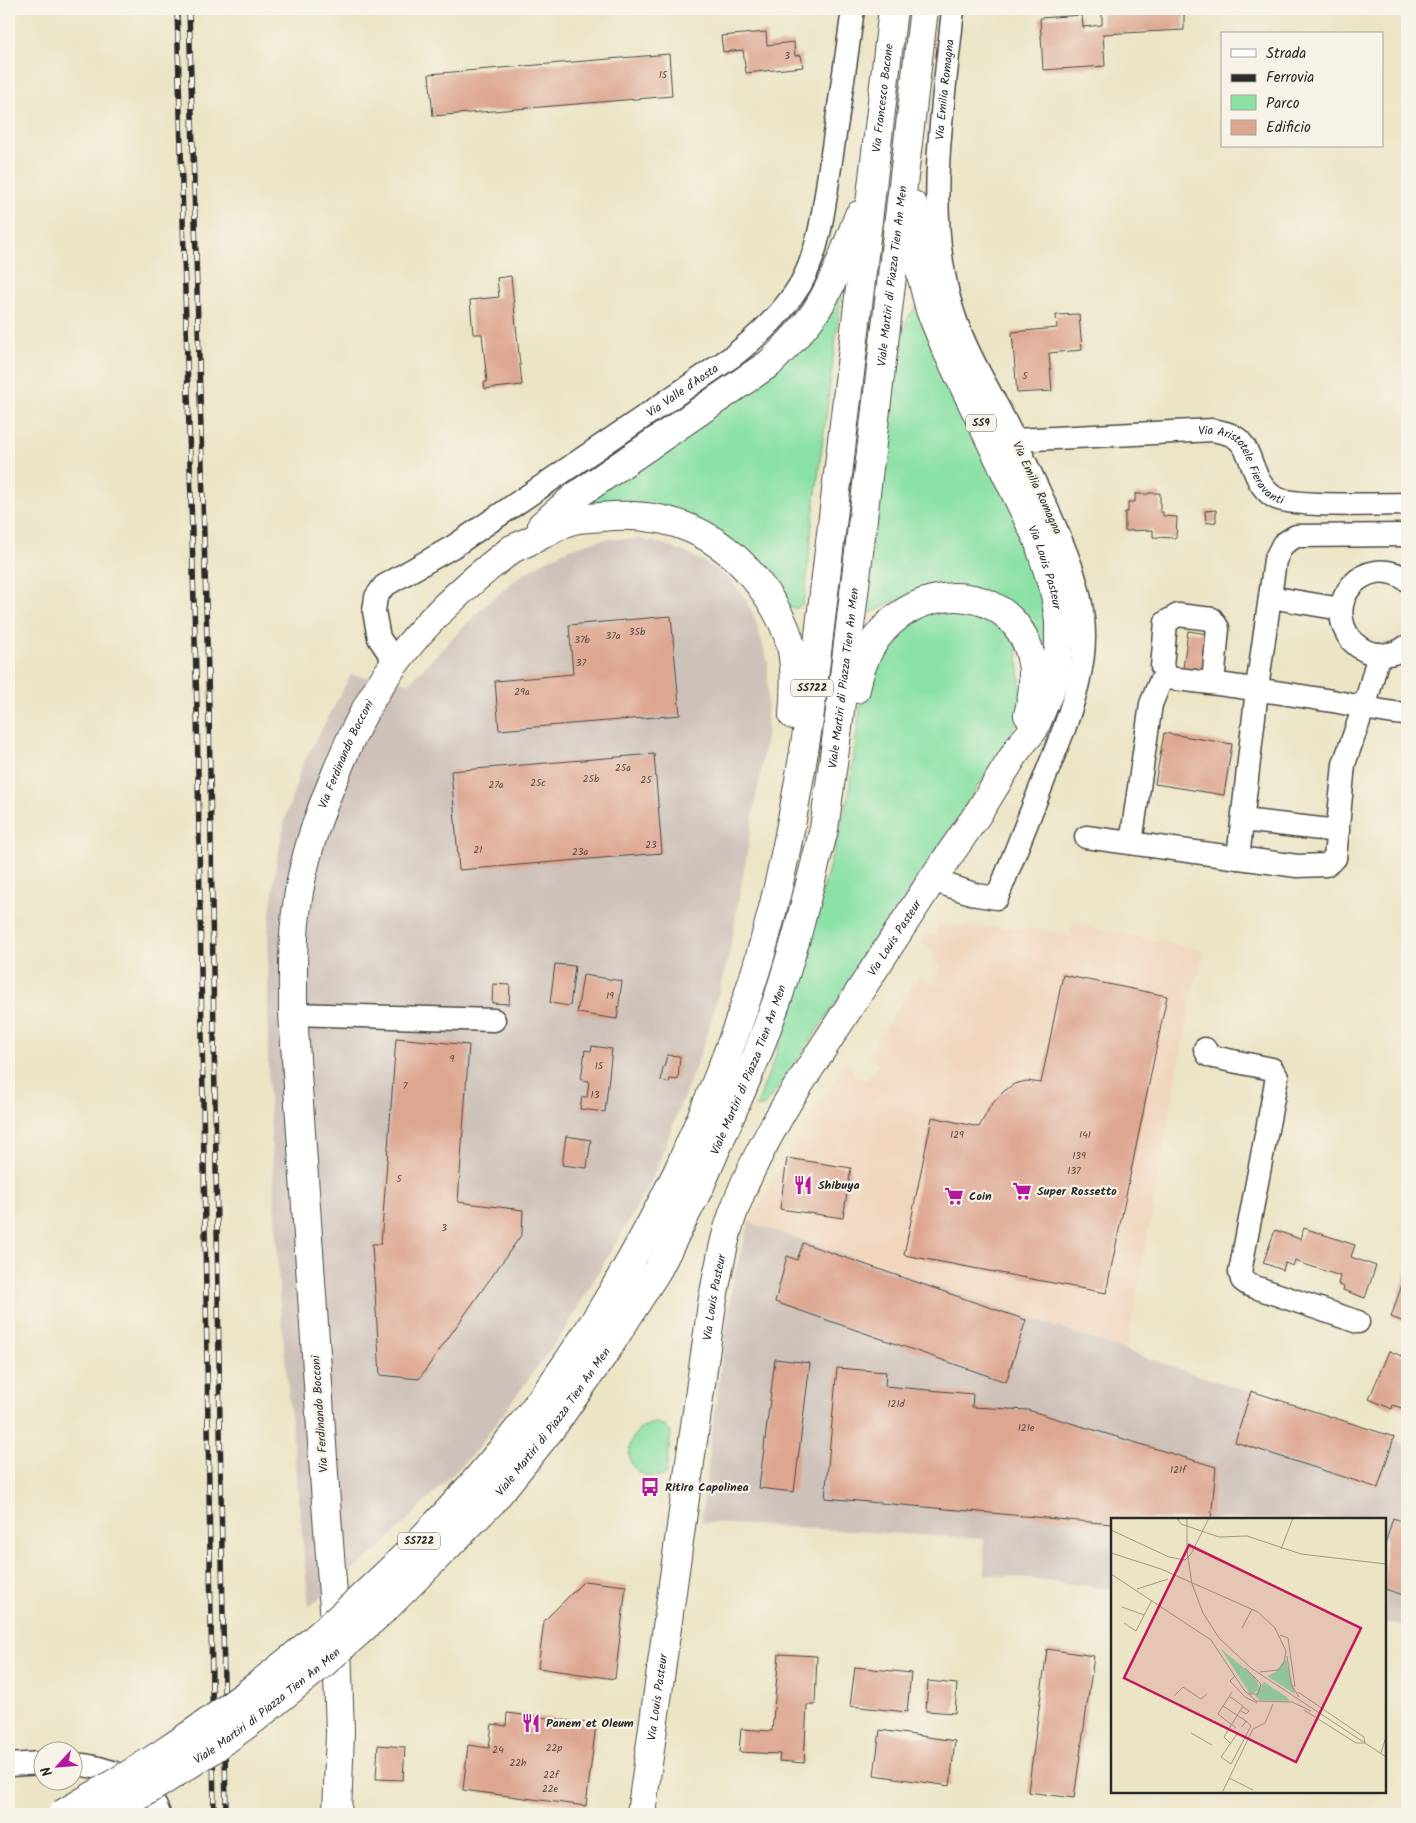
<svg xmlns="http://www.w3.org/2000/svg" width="1416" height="1823" font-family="Kalam,sans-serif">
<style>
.built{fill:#f1d5bd}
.industrial{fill:#cec1ba}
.green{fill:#8ae1a6;stroke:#5a8668}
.building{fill:#dda690}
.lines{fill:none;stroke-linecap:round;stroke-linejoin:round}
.minor-casing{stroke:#484742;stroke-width:25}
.major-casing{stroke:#484742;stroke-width:30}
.highway-casing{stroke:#484742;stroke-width:30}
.minor{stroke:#fff;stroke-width:22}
.major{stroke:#fff;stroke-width:28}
.highway{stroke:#fff;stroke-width:28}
.rail-casing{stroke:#2b2b2b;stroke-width:5.5}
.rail{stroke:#f7f3e8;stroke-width:4;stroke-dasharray:11;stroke-linecap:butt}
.highway-bridge-casing{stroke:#484742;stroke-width:30;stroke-linecap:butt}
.highway-bridge{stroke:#fff;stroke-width:28}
.labels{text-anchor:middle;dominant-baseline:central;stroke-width:4.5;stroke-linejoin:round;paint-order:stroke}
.number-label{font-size:10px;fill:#584a44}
.shield{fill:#f7f3e8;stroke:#686764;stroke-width:1}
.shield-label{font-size:11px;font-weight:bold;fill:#2b2b2b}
.street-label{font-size:12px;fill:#2b2b2b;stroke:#f7f3e8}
.poi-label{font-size:12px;font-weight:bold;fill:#2b2b2b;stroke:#f7f3e8;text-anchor:start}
.inset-road{fill:none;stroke:#9e9a87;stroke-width:1}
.view{fill:#c2185b;fill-opacity:0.15;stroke:#c2185b;stroke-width:2.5}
.inset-edge{fill:none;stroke:#2b2b2b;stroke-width:2.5}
</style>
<rect width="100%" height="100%" fill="#f7f3e8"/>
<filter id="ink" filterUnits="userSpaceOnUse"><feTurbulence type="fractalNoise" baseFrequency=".02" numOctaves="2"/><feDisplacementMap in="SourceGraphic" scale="10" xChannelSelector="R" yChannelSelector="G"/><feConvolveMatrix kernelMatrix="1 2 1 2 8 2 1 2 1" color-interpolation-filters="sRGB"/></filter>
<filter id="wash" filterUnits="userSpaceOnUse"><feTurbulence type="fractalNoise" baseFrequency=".0096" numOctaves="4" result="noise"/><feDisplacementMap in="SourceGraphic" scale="20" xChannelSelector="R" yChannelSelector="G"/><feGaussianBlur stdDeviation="1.12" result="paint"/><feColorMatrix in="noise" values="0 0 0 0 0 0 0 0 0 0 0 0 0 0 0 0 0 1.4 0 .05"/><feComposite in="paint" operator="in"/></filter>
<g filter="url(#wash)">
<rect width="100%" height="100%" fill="#ebe4c5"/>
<path class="built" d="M1073,923L1205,951L1192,993L1126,1351L749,1222L817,1106L848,1061L853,1074L858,1079L867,1080L879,1064L868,1055L919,976L932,984L942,966L931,960L935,955L921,941L926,933L936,937L937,925L1050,930L1070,937Z"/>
<path class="industrial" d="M608,539H637L666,545L691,555L715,569L732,582L746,600L755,618L768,663L767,731L746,859L729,955L705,1042L651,1182L566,1328L477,1449L381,1547L309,1607L280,1304L268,1072V931L276,866L285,820L302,766L351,675L409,683L476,614L497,595L518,578L543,562L569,549L591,542Z
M749,1222L1126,1351L1407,1445V1625L1385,1622V1519H1112V1589L985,1574L984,1539L701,1522L716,1403L733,1282Z"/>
<path class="green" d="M837,295L841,298L812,524L805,596L802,604L797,608H789L730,541L571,512Z
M919,304L1015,514L1046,596L1047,665L1027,626L923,592L890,603L871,613L864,604L897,352C902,334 905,317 919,304Z
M985,611L1017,645L1022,708L1007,743L793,1067L763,1107H756L777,1052L804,958L848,799L860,710L869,662L922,612Z
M656,1423L665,1426L671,1432L666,1474C662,1478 657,1477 651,1476C618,1473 625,1425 656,1423Z"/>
<g id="blocks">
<path class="building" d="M1102,9H1184V30L1103,34L1105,66L1043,70L1040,18L1082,15L1083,27L1102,25Z
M766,32L767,45L794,42L795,56L801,55L803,67L746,73L743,50L723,52L721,36Z
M669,54L672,96L433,116L429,74Z
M511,276L522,385L485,389L484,382H487L482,334H473L470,300L499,297L497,278Z
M1079,314L1082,350L1049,353L1052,391L1017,393L1012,332L1057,328L1056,315Z
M1149,493H1160V512H1163V516L1177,517L1176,538L1153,537V530L1125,531V512H1128V502H1135V494H1149Z
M1216,510V522L1206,523L1205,511Z
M671,616L680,715L499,730L495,681L573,674L569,625Z
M1188,631L1208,634L1203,671L1183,668Z
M1164,733L1232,744L1224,795L1155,784Z
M654,754L662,853L459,870L451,771Z
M555,964L575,966L570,1006L550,1003Z
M583,975L622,981L617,1019L577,1013Z
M1063,975L1167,996L1106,1293L904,1255L932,1117L979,1127L991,1105L1003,1092L1014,1084L1027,1081L1041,1083Z
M493,984L510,985L509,1004L492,1003Z
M396,1038L469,1045L458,1202L523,1210L522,1234L419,1379L380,1375L372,1244H381Z
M592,1046L612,1049L605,1112L580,1109L582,1097H587L589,1081L581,1080L585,1050L591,1051Z
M667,1055L680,1056L678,1080L670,1079L669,1083L661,1081L663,1067H664Z
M566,1136L591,1140L587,1168L562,1165Z
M787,1158L851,1168L843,1218L780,1209Z
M1304,1228L1355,1245L1351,1257L1376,1266L1365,1298L1343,1290L1344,1287L1338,1284L1340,1276L1295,1261L1293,1266L1285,1263L1283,1270L1263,1263L1275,1230L1300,1239Z
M803,1243L1026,1320L1006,1382L775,1302L787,1256L797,1260Z
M1407,1270V1323L1391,1317Z
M1389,1351L1407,1358V1410L1393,1405L1392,1409L1369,1399Z
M775,1359L810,1363L794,1492L759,1488Z
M837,1368L886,1372L885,1386L973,1394L972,1407L1028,1410L1216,1467L1211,1519H1112V1524L825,1498Z
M1251,1391L1394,1437L1378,1488L1235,1442Z
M1393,1518L1407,1523V1596L1385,1589V1544Z
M584,1581L626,1586L615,1679L538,1668L544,1621Z
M1047,1649L1094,1656L1074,1798L1028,1792Z
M779,1654L817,1656L815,1705H807L804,1763L779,1761L780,1754L739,1752L741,1729L772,1731Z
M855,1667L911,1673L907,1712L850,1706Z
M928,1681L957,1684L955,1713L926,1711Z
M507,1713L596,1724L586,1806L463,1790L468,1745L489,1748L492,1724L506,1726Z
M880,1730L955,1741L950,1786L874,1775Z
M378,1745L405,1747L403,1780L376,1779Z
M822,1811L841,1813V1814H822Z"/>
</g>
</g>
<g filter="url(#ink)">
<use href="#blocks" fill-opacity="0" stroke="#484742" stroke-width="1"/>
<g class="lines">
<g class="minor-casing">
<g id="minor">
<path id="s1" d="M1015,440L1213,430C1220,432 1229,433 1235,437C1254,449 1250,482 1274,497C1293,508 1381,504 1407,504"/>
<path d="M1407,580C1366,551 1320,602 1352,641C1357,646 1364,651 1371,653C1384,656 1397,654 1407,646"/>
<path d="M1270,597L1275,560L1283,544L1296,536L1407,535"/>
<path id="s2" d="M395,662L379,638L374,611L376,597L384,586L454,546L733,356C759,335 782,314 800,285C820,250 824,206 830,167C838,114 846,62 853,9"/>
<path d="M1168,678L1162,667L1166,622L1178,615L1212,619L1218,628L1213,683"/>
<path d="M1243,820L1338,831"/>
<path d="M1086,837L1297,866L1326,865L1335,858L1344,764L1367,698L1379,654"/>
<path d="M1131,843L1151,704L1160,682L1168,678C1223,684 1277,692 1332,701C1357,705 1382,713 1407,714"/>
<path d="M1238,858L1258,681L1270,597L1341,609"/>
<path id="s3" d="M932,880L977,895L997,898L1064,729C1074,700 1084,668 1084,637C1084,589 1063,543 1043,500C1028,467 1012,434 995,402C977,369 958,335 949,298C925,203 944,104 953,9"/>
<path d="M293,1014L494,1020"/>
<path d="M1205,1049L1208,1055L1213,1057L1272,1069L1277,1077L1240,1272L1242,1280L1249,1285L1358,1322"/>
<path d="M72,1764C106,1766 147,1780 159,1814"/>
<path d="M9,1765L42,1763"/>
</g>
</g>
<g class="major-casing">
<g id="major">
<path id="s4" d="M337,1814L340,1732L337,1647L326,1503L293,1014C293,977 292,941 297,905C303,858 318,815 337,771C352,733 371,695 396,662C428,618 469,582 512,549"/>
<path id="s5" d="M641,1814L712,1304C716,1282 720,1261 725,1240C736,1195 765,1140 789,1100L932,880L979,812L1019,747"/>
</g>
</g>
<g class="highway-casing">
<g id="highway">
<path id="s6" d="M913,205L917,258L930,310L946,349L1038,540L1055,594L1059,621V645L1056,672L1050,690L1034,729L1019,747"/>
<path d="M542,525L577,495L770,363C786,347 801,332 814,314C834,284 846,248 859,215"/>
<path d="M512,549C526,543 540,536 553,529C560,526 567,521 574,520C582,518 592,518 601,517C669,510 722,533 762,588C775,606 786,625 791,646C796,668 795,693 793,715"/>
<path d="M856,689C880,554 1066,572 1028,715"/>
<path id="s7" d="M677,1173C702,1116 727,1060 746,1001C777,910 794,815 809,720L893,9"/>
<path id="s8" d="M700,1186L757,1055L779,995L797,935L824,829L838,727L924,9"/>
</g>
</g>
<use href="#minor" class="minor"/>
<use href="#major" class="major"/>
<use href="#highway" class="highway"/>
<g class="rail-casing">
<path id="rail" d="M177,9L197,709L214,1814
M189,9L209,710L226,1814"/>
</g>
<use href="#rail" class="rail"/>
<g class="highway-bridge-casing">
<g id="highway-bridge">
<path d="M62,1814C96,1794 130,1775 163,1753C322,1648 477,1502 581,1342C617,1288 648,1231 677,1173"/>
<path id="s9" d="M111,1814L212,1750L253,1720L325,1662L387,1607L492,1502L553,1426L606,1351L658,1269L700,1186"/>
</g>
</g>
<use href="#highway-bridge" class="highway-bridge"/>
</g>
</g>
<defs>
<g id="restaurant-bare" transform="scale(1.5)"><path d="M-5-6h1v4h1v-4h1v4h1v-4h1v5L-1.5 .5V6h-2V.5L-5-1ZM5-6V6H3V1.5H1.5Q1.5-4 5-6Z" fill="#b5179e" stroke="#f7f3e8" stroke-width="2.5" paint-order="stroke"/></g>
<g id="supermarket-bare" transform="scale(1.5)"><path d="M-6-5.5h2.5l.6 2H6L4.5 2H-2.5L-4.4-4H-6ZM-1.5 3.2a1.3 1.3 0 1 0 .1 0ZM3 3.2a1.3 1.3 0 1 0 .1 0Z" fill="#b5179e" stroke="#f7f3e8" stroke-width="2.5" paint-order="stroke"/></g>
<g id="bus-bare" transform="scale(1.5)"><path d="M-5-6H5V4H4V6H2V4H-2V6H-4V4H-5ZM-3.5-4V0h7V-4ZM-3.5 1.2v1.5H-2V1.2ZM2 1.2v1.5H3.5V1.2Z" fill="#b5179e" stroke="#f7f3e8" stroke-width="2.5" paint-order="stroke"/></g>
</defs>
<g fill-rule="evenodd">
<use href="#restaurant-bare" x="803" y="1185"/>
<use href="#supermarket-bare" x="1022" y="1191"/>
<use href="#supermarket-bare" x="954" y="1196"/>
<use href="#bus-bare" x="650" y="1487"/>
<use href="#restaurant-bare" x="531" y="1723"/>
</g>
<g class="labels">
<g class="number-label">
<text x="787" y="56">3</text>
<text x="663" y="75">15</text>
<text x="1025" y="376">5</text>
<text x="637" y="632">35b</text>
<text x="613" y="636">37a</text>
<text x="582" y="640">37b</text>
<text x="581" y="663">37</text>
<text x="522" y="692">29a</text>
<text x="623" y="768">25a</text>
<text x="591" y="779">25b</text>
<text x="646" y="780">25</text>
<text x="538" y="783">25c</text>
<text x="496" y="785">27a</text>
<text x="651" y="845">23</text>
<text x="478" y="850">21</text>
<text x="580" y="852">23a</text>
<text x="610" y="996">19</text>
<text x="452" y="1059">9</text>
<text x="599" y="1066">15</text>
<text x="405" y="1086">7</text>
<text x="595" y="1095">13</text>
<text x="957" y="1135">129</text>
<text x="1085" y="1135">141</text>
<text x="1079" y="1156">139</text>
<text x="1074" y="1171">137</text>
<text x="399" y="1179">5</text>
<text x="444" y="1228">3</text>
<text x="896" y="1404">121d</text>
<text x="1026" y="1428">121e</text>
<text x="1178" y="1470">121f</text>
<text x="554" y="1748">22p</text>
<text x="498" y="1750">24</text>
<text x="518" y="1763">22h</text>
<text x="551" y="1775">22f</text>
<text x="550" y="1789">22e</text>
</g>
<g class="shield">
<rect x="966" y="414.5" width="30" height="17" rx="4"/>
<rect x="791" y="679.5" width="42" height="17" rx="4"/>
<rect x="398" y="1532.5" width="42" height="17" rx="4"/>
</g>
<g class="shield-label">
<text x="981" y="423">SS9</text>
<text x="812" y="688">SS722</text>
<text x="419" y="1541">SS722</text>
</g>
<g class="street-label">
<text stroke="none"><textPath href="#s3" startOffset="921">Via Emilia Romagna</textPath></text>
<text stroke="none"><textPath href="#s7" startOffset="1100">Via Francesco Bacone</textPath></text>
<text stroke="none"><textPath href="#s8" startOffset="936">Viale Martiri di Piazza Tien An Men</textPath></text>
<text stroke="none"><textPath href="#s2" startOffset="441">Via Valle d'Aosta</textPath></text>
<text stroke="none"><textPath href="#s1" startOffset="244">Via Aristotele Fieravanti</textPath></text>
<text transform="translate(1037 488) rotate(65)">Via Emilia Romagna</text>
<text stroke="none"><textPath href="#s6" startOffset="389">Via Louis Pasteur</textPath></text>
<text stroke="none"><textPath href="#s8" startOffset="531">Viale Martiri di Piazza Tien An Men</textPath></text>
<text stroke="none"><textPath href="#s4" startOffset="1070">Via Ferdinando Bocconi</textPath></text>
<text stroke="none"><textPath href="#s5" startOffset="928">Via Louis Pasteur</textPath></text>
<text stroke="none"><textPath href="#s8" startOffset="126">Viale Martiri di Piazza Tien An Men</textPath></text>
<text stroke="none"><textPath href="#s5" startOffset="522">Via Louis Pasteur</textPath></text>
<text transform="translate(320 1414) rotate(-94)">Via Ferdinando Bocconi</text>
<text stroke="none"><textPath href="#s9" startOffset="595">Viale Martiri di Piazza Tien An Men</textPath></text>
<text stroke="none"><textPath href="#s5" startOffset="118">Via Louis Pasteur</textPath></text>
<text stroke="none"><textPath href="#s9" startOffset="190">Viale Martiri di Piazza Tien An Men</textPath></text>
</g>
<g class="poi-label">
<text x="818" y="1185">Shibuya</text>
<text x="1037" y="1191">Super Rossetto</text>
<text x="969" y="1196">Coin</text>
<text x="665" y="1487">Ritiro Capolinea</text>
<text x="546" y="1723">Panem et Oleum</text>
</g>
</g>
<g transform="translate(1111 1518)">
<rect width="275" height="275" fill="#ebe4c5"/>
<path d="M110,131L145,160L149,172L139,176ZM175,141L184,176L156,158L165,154ZM153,164L176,179L179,183L149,182L144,178Z" fill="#8ae1a6"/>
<path class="inset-road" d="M66,0L70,6L108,19L136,18L190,36L275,46M76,0V33L81,66L92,95L108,120L140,150L254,225M0,12L58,39L74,42L80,36L98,0M170,31L182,0M0,35L50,51L147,94L164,110L175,133M0,56L100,122L133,172M26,71L57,61M11,89L33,97M13,105L25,113L41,82M131,110L141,91M169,117L177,120L184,169M176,138L180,166L188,179M134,150L150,166L147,176H137M149,154L167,152L173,144L175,133M124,158L119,163L134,179L146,185M133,172L145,183L181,184L200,193M121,174L107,196L125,210M187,174L253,219L254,225H245L193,192M63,178L72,169L90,181L96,176M118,178L132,188L113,219L120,226M112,188L135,203L131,209M130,193L135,196L138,193L132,189M80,215L101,227M126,216L110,239L120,246L140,208L135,203M254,225L275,239M270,235L275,219M118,260L142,272M111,275L142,211L154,205L162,186"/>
<path class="view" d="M78,27L250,110L185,244L13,160Z"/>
<rect width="275" height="275" class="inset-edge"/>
</g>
<rect width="1416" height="1823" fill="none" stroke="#f7f3e8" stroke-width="30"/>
<rect x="1221" y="32" width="162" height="115" fill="#f7f3e8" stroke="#a5a39c"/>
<rect x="1231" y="49" width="25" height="8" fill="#ffffff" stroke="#a5a39c"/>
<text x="1266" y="58" font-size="15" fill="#2b2b2b">Strada</text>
<rect x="1231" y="74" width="25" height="8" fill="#2b2b2b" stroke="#a5a39c"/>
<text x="1266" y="82" font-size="15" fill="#2b2b2b">Ferrovia</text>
<rect x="1231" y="95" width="25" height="15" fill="#8ae1a6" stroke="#a5a39c"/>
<text x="1266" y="108" font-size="15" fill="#2b2b2b">Parco</text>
<rect x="1231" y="120" width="25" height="15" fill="#dda690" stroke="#a5a39c"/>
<text x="1266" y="132" font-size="15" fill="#2b2b2b">Edificio</text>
<g transform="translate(58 1766) rotate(244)"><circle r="24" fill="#f7f3e8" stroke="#a5a39c"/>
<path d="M0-4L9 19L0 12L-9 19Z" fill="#b5179e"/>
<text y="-8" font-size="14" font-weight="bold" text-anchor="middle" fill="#2b2b2b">N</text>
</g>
</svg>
